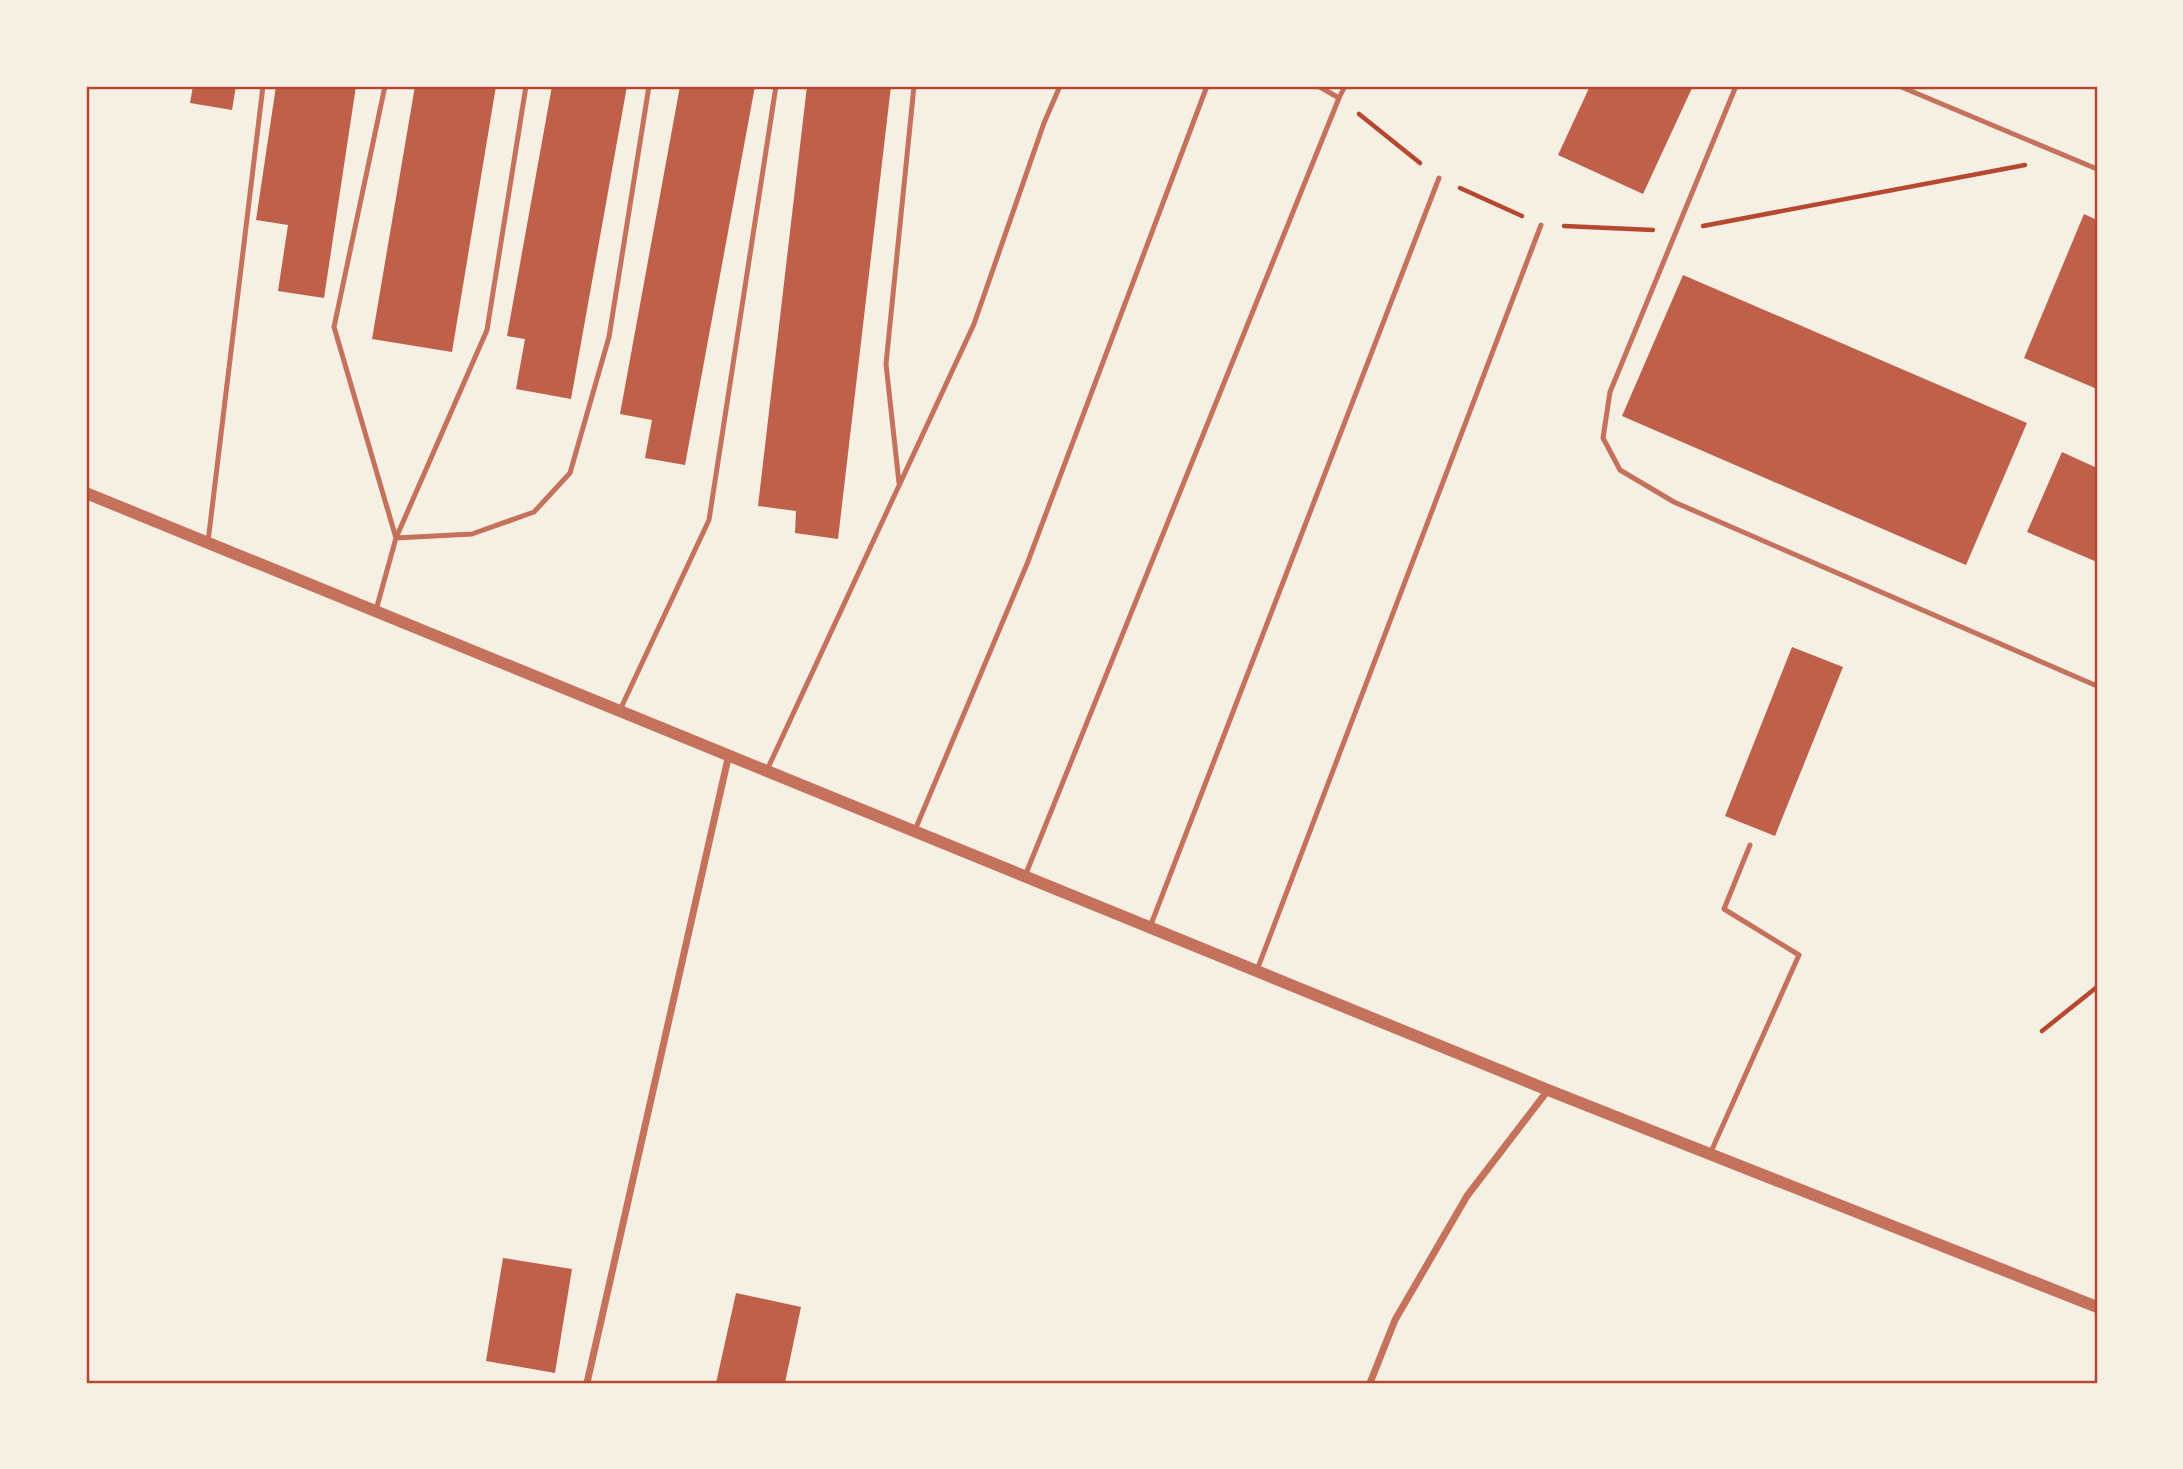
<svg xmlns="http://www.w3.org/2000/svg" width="2183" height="1469" font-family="'PT Sans Narrow',sans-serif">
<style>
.building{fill:#bf614a}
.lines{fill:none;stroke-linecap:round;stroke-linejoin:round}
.path{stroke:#b5482f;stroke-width:4.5}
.service{stroke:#c5725c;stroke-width:5}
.minor{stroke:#c5725c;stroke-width:7}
.tertiary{stroke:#c5725c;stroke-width:12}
.neatline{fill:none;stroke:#b5482f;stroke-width:2.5}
</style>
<rect width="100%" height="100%" fill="#f6efe4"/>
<path class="building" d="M193,86H236L232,110L190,103Z
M276,86H356L324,298L278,291L288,225L256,220Z
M415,86H496L452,352L372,339Z
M552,86H627L571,399L516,389L525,339L507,336Z
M680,86H755L685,465L645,458L652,420L620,414Z
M807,86H891L838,539L795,533L796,511L758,506Z
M1590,86H1693L1643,194L1558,155Z
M2084,214L2097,220V389L2024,358Z
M1683,275L2027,423L1966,565L1622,416Z
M2062,452L2097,468V562L2027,532Z
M1792,647L1843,667L1775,836L1725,816Z
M503,1258L572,1269L555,1373L486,1361Z
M736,1293L801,1307L785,1383H716Z"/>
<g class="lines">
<path class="path" d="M1359,114L1420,163
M1460,188L1522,216
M1564,226L1653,230
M1703,226L2025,165
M2042,1031L2097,987"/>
<path class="service" d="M385,86L334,327L396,538L472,534L534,512L570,473L609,337L649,86
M1736,86L1610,392L1603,438L1620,470L1674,502L2097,686
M1899,86L2097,169
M1339,98L1345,86
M899,483L886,364L914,86
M208,542L263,86
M376,610L396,538L487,330L526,86
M620,710L709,520L776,86
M767,770L974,324L1044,123L1060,86
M915,830L1027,564L1207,86
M1025,876L1339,98L1318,86
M1150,927L1439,178
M1257,970L1541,225
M1710,1154L1799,955L1724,909L1750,845"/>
<path class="minor" d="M587,1383L729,754
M1370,1383L1395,1320L1467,1196L1548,1090"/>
<path class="tertiary" d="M86,493L1548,1090L2097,1307"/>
</g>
<rect width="2183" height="1469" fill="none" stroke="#f6efe4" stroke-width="175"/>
<rect x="88" y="88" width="2008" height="1294" class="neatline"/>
</svg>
